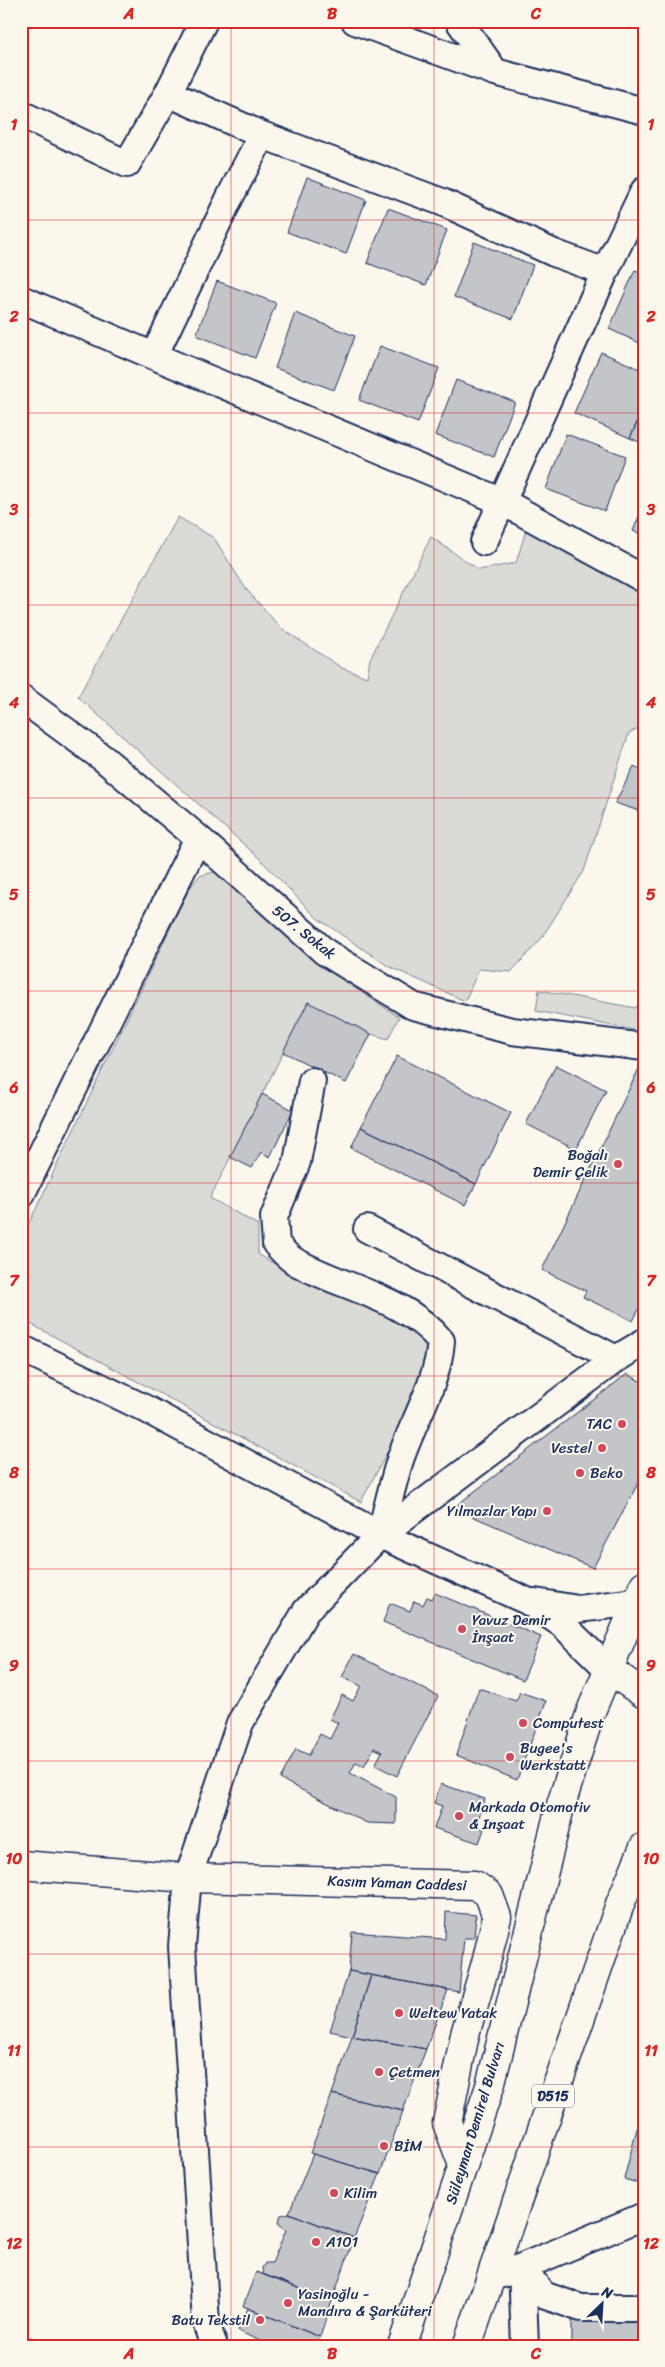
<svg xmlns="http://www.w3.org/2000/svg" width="665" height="2367" font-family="Sriracha,sans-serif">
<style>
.green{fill:#dadad7;stroke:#7a849a}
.building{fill:#c3c5c9;stroke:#1b2f5e}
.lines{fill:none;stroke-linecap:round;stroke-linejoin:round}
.street-casing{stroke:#1b2f5e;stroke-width:30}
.secondary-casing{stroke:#1b2f5e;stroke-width:31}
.highway-casing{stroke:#1b2f5e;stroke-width:31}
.street{stroke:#fbf7ec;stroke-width:26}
.secondary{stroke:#fbf7ec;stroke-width:28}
.highway{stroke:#fbf7ec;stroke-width:28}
.grid{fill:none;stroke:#d62828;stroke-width:1;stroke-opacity:0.55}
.poi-dot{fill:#d1495b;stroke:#fbf7ec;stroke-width:2}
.labels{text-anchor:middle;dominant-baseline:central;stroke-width:4;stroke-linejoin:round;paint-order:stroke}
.shield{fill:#fbf7ec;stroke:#5e6b89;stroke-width:1}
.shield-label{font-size:14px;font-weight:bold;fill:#1b2f5e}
.street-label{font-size:15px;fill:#1b2f5e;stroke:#fbf7ec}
.poi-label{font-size:15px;fill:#1b2f5e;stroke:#fbf7ec;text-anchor:start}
.neatline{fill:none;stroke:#d62828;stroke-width:2}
.grid-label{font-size:16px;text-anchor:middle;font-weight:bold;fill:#d62828}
</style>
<rect width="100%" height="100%" fill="#fbf7ec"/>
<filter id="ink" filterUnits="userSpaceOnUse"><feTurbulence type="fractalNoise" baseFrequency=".02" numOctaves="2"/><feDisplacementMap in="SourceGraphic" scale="10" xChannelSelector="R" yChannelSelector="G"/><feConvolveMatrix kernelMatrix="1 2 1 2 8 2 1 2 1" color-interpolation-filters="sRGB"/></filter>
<g filter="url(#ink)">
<path class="green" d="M178,517L214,538L246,589L281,628L342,668L367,677L370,659L431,537L479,570L516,563L526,530L644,590V725L629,733L584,871L541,939L511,972L479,969L465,1001L388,966L317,918L258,857L78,697Z
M214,872L225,876L326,969L399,1017L388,1039L371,1034L308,1003L210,1198L258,1225V1254L303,1281L416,1329L426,1346L423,1384L361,1502L29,1323L21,1336V1240L189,889L199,876Z
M539,990L636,1008L644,994V1032L536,1011Z"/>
<path class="building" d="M307,177L366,200L346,254L287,232Z
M388,208L447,230L426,285L367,263Z
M474,242L533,265L513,319L454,297Z
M635,270L644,273V345L609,329Z
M217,281L276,303L255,358L196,335Z
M295,313L355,336L334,390L275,368Z
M380,346L439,368L418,423L359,400Z
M601,352L644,371V407L630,438L574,413Z
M456,380L515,402L494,457L435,435Z
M644,407V444L630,438Z
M566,434L625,456L605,511L546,489Z
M644,504V535L633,531Z
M634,766L644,772L642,812L615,803Z
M308,1002L371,1034L346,1083L283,1052Z
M397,1056L511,1113L476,1184L361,1127Z
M644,1058V1299L633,1321L583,1297L586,1291L542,1270Z
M556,1065L606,1090L576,1149L526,1124Z
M262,1094L293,1110L270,1157L261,1152L252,1168L230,1157Z
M361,1127L476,1184L465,1205L351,1148Z
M627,1374L644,1383V1472L593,1568L453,1508Z
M435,1593L541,1637L523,1680L383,1622L390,1603L410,1611L414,1601L423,1605L427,1597L432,1599Z
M354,1654L438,1696L397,1776L375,1765L382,1752L374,1748L364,1766L356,1762L350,1773L396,1797V1824L367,1823L280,1779L296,1749L309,1755L320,1734L330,1739L338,1723L330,1719L342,1695L353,1701L361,1686L342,1677Z
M479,1688L516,1701L520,1692L546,1701L517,1780L456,1755Z
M441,1784L485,1799L476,1826L484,1829L479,1843L434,1828L442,1806L434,1803Z
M446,1912L476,1915L474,1938H464L459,1992L349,1971L352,1932L445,1939Z
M349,1971L371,1975L352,2036L330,2031Z
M371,1975L448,1990L426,2049L352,2036Z
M352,2036L426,2049L403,2111L332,2094Z
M332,2094L403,2111L380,2174L310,2153Z
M643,2105L644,2106V2185L624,2179Z
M313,2154L380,2174L354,2238L289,2213Z
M289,2213L354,2238L332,2301L263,2274L262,2268L265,2263H272L286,2230L278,2223L281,2215Z
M256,2272L332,2301L320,2337L243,2306Z
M248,2308L320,2337L316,2346H271L238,2331Z
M644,2319V2346H572V2320Z
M21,2334L55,2346H21Z"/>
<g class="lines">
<g class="street-casing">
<path id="street" d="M204,21L168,93L262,135
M355,21L495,72L644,111
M459,21L495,72
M21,114L127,164L168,93
M21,299L154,356L229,199L262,135L442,202L554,253L605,272L644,191
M154,356L503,502L644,579
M484,542L605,272
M21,698L104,759L198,838L325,952L413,1006L512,1031L644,1047
M312,1081L297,1162L274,1217L276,1244C282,1250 288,1258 296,1262C343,1288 406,1298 441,1341C438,1383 413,1421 400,1460C392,1485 387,1510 380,1535
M21,1195L198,838
M367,1229L616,1359
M27,1351L144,1408L380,1535L527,1601L562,1624L608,1669
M535,1602L578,1609L636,1602
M522,2267L543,2295L581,2308H644
M522,2267L525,2346
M492,2277L512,2271L644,2216
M214,2346L206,2323L182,1946L188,1878L240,1723L306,1611L380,1535L616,1359L644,1342"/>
</g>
<g class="secondary-casing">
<path id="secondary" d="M21,1865L188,1878L475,1885L489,1895L497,1917L486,1963L465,2034L447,2123L463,2165"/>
</g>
<g class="highway-casing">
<path id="highway" d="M608,1669L644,1694
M402,2346L490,2086L559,1811L591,1711L644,1585
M467,2346L620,1904L644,1847"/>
</g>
<use href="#street" class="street"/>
<use href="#secondary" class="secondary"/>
<use href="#highway" class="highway"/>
</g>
</g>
<path class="grid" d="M231,21V2346M434,21V2346M21,220H644M21,413H644M21,605H644M21,798H644M21,991H644M21,1183H644M21,1376H644M21,1569H644M21,1761H644M21,1954H644M21,2147H644"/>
<g class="poi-dot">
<circle cx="618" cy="1164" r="5"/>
<circle cx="622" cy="1424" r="5"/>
<circle cx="602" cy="1448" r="5"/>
<circle cx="580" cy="1473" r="5"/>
<circle cx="547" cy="1511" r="5"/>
<circle cx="462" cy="1629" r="5"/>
<circle cx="523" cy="1723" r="5"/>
<circle cx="510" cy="1757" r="5"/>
<circle cx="459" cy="1816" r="5"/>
<circle cx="399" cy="2013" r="5"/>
<circle cx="379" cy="2072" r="5"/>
<circle cx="384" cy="2146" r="5"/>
<circle cx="334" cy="2193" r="5"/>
<circle cx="316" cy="2242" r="5"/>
<circle cx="288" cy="2303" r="5"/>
<circle cx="260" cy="2320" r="5"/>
</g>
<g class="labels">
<rect class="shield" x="532" y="2084.5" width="42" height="23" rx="4"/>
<g class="shield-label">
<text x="553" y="2096">D515</text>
</g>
<g class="street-label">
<text transform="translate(304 932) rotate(39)">507. Sokak</text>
<text transform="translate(397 1883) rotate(2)">Kasım Yaman Caddesi</text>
<text transform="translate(475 2123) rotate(-73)">Süleyman Demirel Bulvarı</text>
</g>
<g class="poi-label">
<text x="608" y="1155" text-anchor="end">Boğalı<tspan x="608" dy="17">Demir Çelik</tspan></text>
<text x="612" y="1424" text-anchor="end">TAC</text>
<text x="592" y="1448" text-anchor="end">Vestel</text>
<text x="590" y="1473">Beko</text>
<text x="537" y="1511" text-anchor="end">Yılmazlar Yapı</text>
<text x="472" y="1620">Yavuz Demir<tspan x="472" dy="17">İnşaat</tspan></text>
<text x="533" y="1723">Computest</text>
<text x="520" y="1748">Bugee's<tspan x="520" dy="17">Werkstatt</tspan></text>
<text x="469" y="1807">Markada Otomotiv<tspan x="469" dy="17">&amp; Inşaat</tspan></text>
<text x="409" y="2013">Weltew Yatak</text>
<text x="389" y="2072">Çetmen</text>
<text x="394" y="2146">BİM</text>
<text x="344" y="2193">Kilim</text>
<text x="326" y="2242">A101</text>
<text x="298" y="2294">Yasinoğlu -<tspan x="298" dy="17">Mandıra &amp; Şarküteri</tspan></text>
<text x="250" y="2320" text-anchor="end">Batu Tekstil</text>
</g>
</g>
<rect width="665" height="2367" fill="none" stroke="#fbf7ec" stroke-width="55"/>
<g transform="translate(602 2304) rotate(25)" stroke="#fbf7ec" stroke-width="4" paint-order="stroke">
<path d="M0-4L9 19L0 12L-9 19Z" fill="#1b2f5e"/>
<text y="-8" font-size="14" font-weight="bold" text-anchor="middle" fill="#1b2f5e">N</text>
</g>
<rect x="28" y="28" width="610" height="2312" class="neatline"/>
<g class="grid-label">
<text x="129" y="19">A</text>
<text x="332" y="19">B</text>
<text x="536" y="19">C</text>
<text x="14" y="130">1</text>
<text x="651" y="130">1</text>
<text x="14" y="322">2</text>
<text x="651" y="322">2</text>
<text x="14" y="515">3</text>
<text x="651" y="515">3</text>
<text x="14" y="708">4</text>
<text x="651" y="708">4</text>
<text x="14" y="900">5</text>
<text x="651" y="900">5</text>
<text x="14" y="1093">6</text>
<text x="651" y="1093">6</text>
<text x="14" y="1286">7</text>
<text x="651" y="1286">7</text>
<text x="14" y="1478">8</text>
<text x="651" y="1478">8</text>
<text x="14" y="1671">9</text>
<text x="651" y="1671">9</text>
<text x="14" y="1864">10</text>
<text x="651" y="1864">10</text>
<text x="14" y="2056">11</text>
<text x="651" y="2056">11</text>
<text x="14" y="2249">12</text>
<text x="651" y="2249">12</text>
<text x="129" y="2359">A</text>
<text x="332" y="2359">B</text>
<text x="536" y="2359">C</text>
</g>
</svg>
